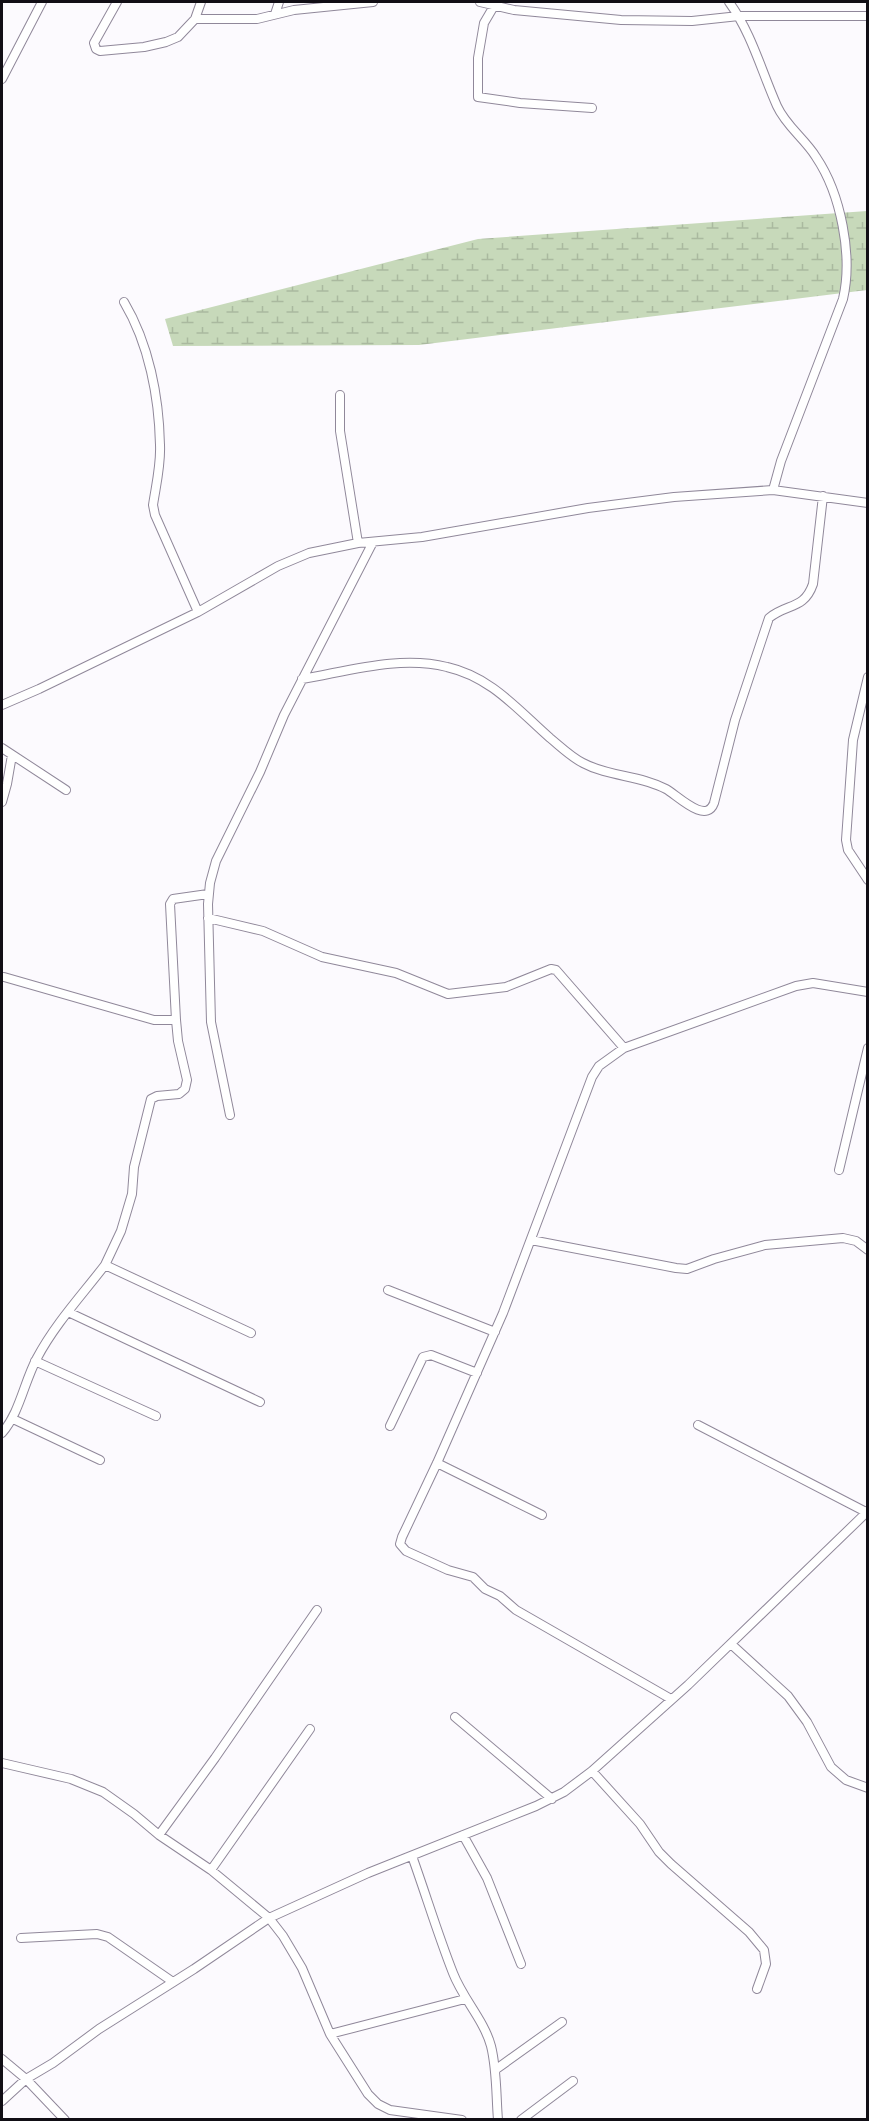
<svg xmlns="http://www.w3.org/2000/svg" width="869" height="2121" font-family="Raleway,sans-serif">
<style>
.wetland{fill:url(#wetland-marsh)}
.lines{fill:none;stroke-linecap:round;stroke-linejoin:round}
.street-casing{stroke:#90889a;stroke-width:10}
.street{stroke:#fff;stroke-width:8}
</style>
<defs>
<pattern id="wetland-marsh" width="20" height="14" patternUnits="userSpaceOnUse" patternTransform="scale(1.5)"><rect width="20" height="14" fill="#c7d9ba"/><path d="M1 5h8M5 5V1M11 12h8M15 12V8" fill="none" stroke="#aab99f"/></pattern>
</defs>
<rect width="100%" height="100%" fill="#fcfafe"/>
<path class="wetland" d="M867,211V290L419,345L173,346L165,319L478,239Z"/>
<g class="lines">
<g class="street-casing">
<path id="street" d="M117,2L94,43L96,49L100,51L144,47L166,42L178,37L195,19H257L294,10L373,2
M480,2L514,10L621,20L692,21L739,16H868
M729,2C752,34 761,70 777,106C786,126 805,139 816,157C841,194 853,256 843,299L781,461L773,490
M494,6L484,23L478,58V97L520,103L592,108
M275,14L279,2
M195,19L201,2
M2,79L42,2
M124,302C149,344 159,397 160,445C161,465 156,485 153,505L155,515L198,612
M340,395V431L358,543
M868,677L853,740L846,840L848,850L868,880
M302,679C349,671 400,655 447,667C491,677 517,709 550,738C561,747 571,757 583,763C609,777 640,775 666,789C677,795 706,825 714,803L735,720L769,618C787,603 804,610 813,584L823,496
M2,705L39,689L198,612L278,566L309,553L358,543L422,537L588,508L674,497L773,490L868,503
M2,748L66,790
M2,802L7,784L12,755
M208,918L263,931L322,957L396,973L448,994L506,987L551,969L556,970L624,1048
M4,977L154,1020H176
M230,1115L211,1022L208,904L210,883L216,861L260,772L284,715L373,542
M839,1170L868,1048
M531,1240L676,1268L687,1269L714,1259L765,1245L843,1238L856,1241L868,1250
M105,1265L251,1333
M388,1290L495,1332
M68,1312L260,1402
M35,1361L156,1416
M13,1419L100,1460
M698,1425L866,1512
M390,1426L423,1357L431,1355L477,1373
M2,1433C20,1412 24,1382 37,1358C55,1324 82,1295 105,1265L121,1231L132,1194L134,1167L151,1099L157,1096L179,1094L185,1089L187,1080L178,1041L176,1020L170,904L173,899L208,894
M437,1463L542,1515
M731,1644L788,1696L807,1722L831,1767L846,1780L868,1788
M671,1699L516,1610L500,1596L485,1589L473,1577L448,1570L406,1551L400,1544L402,1537L437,1463L503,1313L592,1077L599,1066L624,1048L796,986L813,983L868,992
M455,1717L552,1799
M2,1763L71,1779L103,1792L134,1814L159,1835L211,1870L269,1918L283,1936L302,1968L330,2034L368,2094L378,2104L390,2110L462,2120
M592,1771L640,1824L659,1852L671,1864L749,1932L764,1950L766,1964L757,1989
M159,1835L215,1758L317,1610
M463,1835L487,1878L521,1964
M412,1856C426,1895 438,1935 453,1973C463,1999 484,2020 491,2046C497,2070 496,2096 498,2120
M211,1870L310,1729
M21,1938L97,1934L108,1937L173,1982
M330,2034L465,1999
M2,2059L26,2079L65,2120
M495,2070L562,2022
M2,2101L26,2079L53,2063L99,2029L194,1969L269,1918L368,1873L536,1806L564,1792L592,1771L688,1685L868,1511
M521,2120L573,2081"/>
</g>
<use href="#street" class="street"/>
</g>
<rect width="869" height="2121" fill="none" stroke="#110e15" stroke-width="6"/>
</svg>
